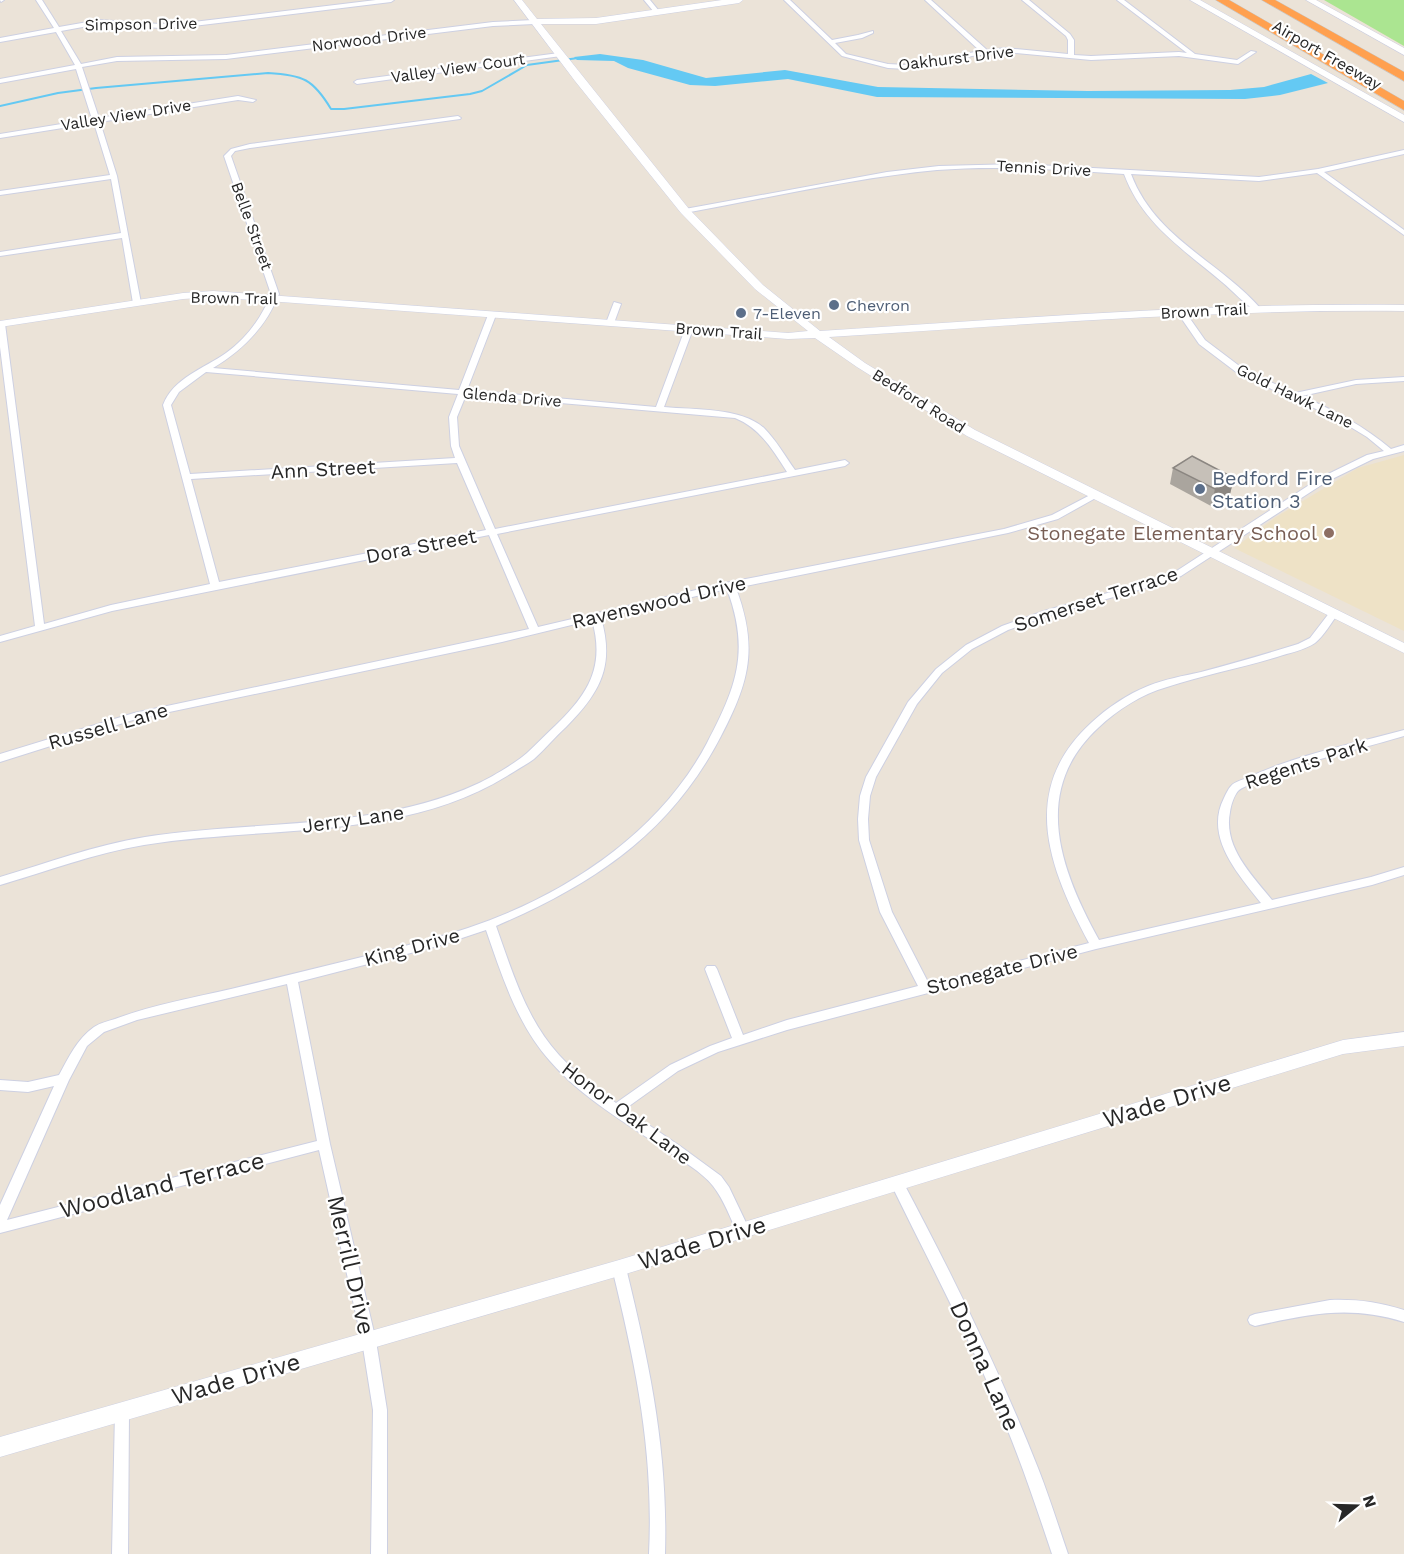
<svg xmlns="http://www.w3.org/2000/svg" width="1404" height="1554" font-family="'Work Sans',sans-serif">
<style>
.education{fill:#eee2c6}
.green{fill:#abe591}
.water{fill:#64c9f3}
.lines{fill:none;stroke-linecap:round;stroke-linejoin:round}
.stream{stroke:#64c9f3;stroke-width:2}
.street-casing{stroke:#cdd0e2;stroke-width:2}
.secondary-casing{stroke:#cdd0e2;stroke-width:1}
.highway-casing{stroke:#c7c7c7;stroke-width:1}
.street{fill:#fff;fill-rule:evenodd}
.secondary{fill:#fff;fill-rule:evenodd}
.highway{fill:#ffa04f;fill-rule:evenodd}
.wall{fill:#aaa59e}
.shaded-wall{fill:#8b8681}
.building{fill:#c6c0b8;stroke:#8b8681;stroke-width:1.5}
.service-dot{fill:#5c6f8a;stroke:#fff;stroke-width:2}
.education-dot{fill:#8d6e63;stroke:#fff;stroke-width:2}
.labels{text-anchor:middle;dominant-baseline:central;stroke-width:4.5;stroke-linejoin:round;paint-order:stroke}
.far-street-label{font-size:16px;fill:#272727;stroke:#fff}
.far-service-label{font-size:16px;fill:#4e5e75;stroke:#fff;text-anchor:start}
.street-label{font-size:20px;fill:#272727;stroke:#fff}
.service-label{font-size:20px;fill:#4e5e75;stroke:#fff;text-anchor:start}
.education-label{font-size:20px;fill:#785e54;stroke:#fff;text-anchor:end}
.near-street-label{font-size:24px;fill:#272727;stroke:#fff}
</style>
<rect width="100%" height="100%" fill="#ebe3d8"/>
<path class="education" d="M1404,455V631L1234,548L1276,517L1358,468Z"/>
<path class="green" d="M1324,0H1404V46Z"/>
<path class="water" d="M600,54L643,60L706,78L785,70L878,87L1088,91L1230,90L1264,87L1311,74L1328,83L1280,95L1245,99L877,97L788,79L715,86L690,85L628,68L614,61L577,60L574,57Z"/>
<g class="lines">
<path class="stream" d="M0,106L58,93L96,88L268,73C303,75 313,79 331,109H344L470,94L482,91L527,65L578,58"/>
<g class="street-casing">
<path id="street" d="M0,0H4L1,2Z
M36,0H42L59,27L99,20L160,24L185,23L376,0H394L391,2L185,27L160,28L99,24L61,31L81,64L117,57L226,55L493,22L534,20L537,22L534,24L493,26L226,59L117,61L82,67L99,118L238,96L256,100L253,102L238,100L100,122L117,176L141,303L137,305L133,303L122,238L0,256V252L121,233L111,179L0,195V191L110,175L94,123L0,138V134L92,119L76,69L0,83V79L75,65L56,32L0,42V38L54,28Z
M644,0H650L659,11L658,12H654Z
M784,0H790L832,40L858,35L873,31V33L862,38L835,43L846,54L888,64L907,65L980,51L925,0H931L987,50L1006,48L1068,54V40L1066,36L1022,0H1029L1070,34L1074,40V55L1091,56L1179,52L1187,53L1117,0H1124L1195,54L1237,60L1251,51L1256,52L1238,64L1179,56L1091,60L1006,52L972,56L907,69L888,68L842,56Z
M559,53L561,54V56L357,84L354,82L357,80Z
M458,116L461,118L460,119L250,148L235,151L231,156L279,294C266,327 243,350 213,368L459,390L488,315L492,313L496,315L467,390L656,407L685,329L689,327L693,329L664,407C695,410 740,407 764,428C776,440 785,456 795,470L845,460L849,463L845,466L497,534L538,627L730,582L1004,529L1052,515L1094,493H1100L1101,495L1058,519L1008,533L736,588C758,647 750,681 721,736C671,833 594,884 496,926C512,971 526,1019 559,1055C575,1073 596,1088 616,1103L670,1065L710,1046L732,1038L705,969L707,966H715L717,969L743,1035L787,1020L918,986L880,912L859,840L858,819L860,796L866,777L908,702L936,669L966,645L1002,626L1044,611L1157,579L1175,572L1320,478L1367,455L1384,451L1367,437L1334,417L1240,375L1199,344L1177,312L1178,310H1184L1205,340L1246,371L1295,393L1356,380L1404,377V381L1356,384L1302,396C1335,411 1364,426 1391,449L1404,445V451L1373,459L1326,482L1181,576L1163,583L1050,615L1008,630L972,649L942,673L917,704L876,777L870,796L868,819L869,840L892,912L929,984L1089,943C1049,868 1018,790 1091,723C1107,708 1128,694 1148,686C1165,679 1183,676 1201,672C1234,663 1266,654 1298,644L1310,638L1330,612L1333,611L1338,614C1331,623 1324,636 1315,643C1305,650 1289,653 1277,657C1241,668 1203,675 1167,687C1142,694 1117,710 1098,728C1030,791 1061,871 1099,940L1261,903C1238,874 1204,837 1224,798C1226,794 1228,789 1231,786C1234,782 1242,780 1247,778C1296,755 1352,744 1404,730V736C1354,751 1302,761 1254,782C1250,785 1242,787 1238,791C1234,796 1231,805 1230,812C1223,847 1252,875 1272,900L1371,877L1404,867V875L1372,885L1096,949L787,1030L718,1052L678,1071L625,1109L680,1146L721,1176L729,1187L750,1231L748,1235L743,1237L738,1235C731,1219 724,1200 713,1186C702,1172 681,1160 666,1150C626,1123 582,1098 550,1061C517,1024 502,976 486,930L438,946L298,982L330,1144L376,1341L387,1410V1554H371L373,1410L362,1341L319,1150L0,1233V1205L54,1086L28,1092L0,1090V1080L28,1082L59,1075C69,1057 77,1039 94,1027C100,1023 108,1021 115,1019C152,1005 192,998 231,989C276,978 321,967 366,956C400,947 435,939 468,928C564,896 659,834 707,743C737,686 750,651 727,589L601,618C615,666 600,693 566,727C555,737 545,749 534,759C526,765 516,770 507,776C400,842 264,825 144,845C95,853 48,871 0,885V877C48,863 95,845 145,837C253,820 375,831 477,784C490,778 516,763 527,753C537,744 546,734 556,725C589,693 605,666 592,620L502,642L136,719L0,762V754L134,713L529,629L489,535L112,611L0,642V636L35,626L0,347V322L5,324L44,624L111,605L210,584L163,405C173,378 205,368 226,353C247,338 262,317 271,294L224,156L231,149L250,144ZM206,372L458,394L449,417L451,446L455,458L190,474L171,405L179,392ZM466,395L735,418C760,428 773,450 787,472L495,529L459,446L457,417ZM457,463L486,530L219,582L191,479ZM287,984L317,1141L7,1220L69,1080L87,1046L104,1032L137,1020Z
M1404,150V154L1324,172L1404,230V235L1317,173L1259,181L1131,174C1155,238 1219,261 1261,309L1257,311C1245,305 1233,291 1222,282C1183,249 1142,223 1124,174C1062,170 999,165 937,170C853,178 768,198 685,213L681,211L685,209L887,172L939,166L1019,164L1259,177L1318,169Z
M614,302L621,304L614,323L613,325H607L606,323Z
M897,1179L902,1180C952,1274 999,1369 1038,1468C1049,1496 1058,1525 1068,1554H1052C1034,1500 1016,1447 993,1395C962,1323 925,1254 891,1184L892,1180Z
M619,1262L624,1264L626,1268C650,1366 668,1452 665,1554H649C654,1452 636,1366 612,1268L614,1264Z
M1330,1300C1356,1299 1379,1302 1404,1310V1322C1349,1305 1310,1314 1255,1326L1250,1324L1248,1320L1250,1316L1255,1314Z
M122,1405L127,1407L129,1412L128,1554H112L115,1412L117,1407Z"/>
</g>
<g class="secondary-casing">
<path id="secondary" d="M514,0H522L537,19L596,18L722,0H743L739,3L596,24H541L689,209L763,285L820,331C1015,319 1209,302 1404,305V311C1212,309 1020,325 829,337L865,363L975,430L1404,643V653L967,436L857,367L815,338L788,339L213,297L183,299L0,327V321L183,293L213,291L788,333L808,331L755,289L681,213L575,81Z
M1190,0H1200L1404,115V122Z
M1306,0H1316L1404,48V55Z
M1404,1032V1046L1343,1054L619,1276L0,1457V1437L619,1260L1343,1040Z"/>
</g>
<g class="highway-casing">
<path id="highway" d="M1216,0H1229L1404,101V110Z
M1262,0H1275L1404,72V81Z"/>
</g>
<use href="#street" class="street"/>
<use href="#secondary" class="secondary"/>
<use href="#highway" class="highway"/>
</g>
<path class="wall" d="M1173,468L1234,478L1230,494L1211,506L1170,484Z"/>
<path class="shaded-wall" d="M1234,478L1230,494L1211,506L1215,489Z"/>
<path class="building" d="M1192,456L1234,478L1215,489L1173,468Z"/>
<g class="service-dot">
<circle cx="834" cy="305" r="6"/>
<circle cx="741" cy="313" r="6"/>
<circle cx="1200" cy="489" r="6"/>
</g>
<circle class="education-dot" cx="1329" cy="533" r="6"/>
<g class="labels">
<g class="far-street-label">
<text transform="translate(141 24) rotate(-1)">Simpson Drive</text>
<text transform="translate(369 39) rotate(-7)">Norwood Drive</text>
<text transform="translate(1327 55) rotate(30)">Airport Freeway</text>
<text transform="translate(956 58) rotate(-7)">Oakhurst Drive</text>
<text transform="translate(458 68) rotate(-8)">Valley View Court</text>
<text transform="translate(126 115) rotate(-9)">Valley View Drive</text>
<text transform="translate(1044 168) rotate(3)">Tennis Drive</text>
<text transform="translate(252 226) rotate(70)">Belle Street</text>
<text transform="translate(234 298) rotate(1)">Brown Trail</text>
<text transform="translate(1204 311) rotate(-3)">Brown Trail</text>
<text transform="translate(719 331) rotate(4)">Brown Trail</text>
<text transform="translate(1295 396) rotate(26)">Gold Hawk Lane</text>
<text transform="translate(512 397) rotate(5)">Glenda Drive</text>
<text transform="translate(919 401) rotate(32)">Bedford Road</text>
</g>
<g class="far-service-label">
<text x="846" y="305">Chevron</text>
<text x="753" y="313">7-Eleven</text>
</g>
<g class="street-label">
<text transform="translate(323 469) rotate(-3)">Ann Street</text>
<text transform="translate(421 546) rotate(-11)">Dora Street</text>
<text transform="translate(1096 599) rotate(-18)">Somerset Terrace</text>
<text transform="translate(659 602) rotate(-13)">Ravenswood Drive</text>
<text transform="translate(108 726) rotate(-16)">Russell Lane</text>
<text transform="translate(1306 763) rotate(-18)">Regents Park</text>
<text transform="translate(353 819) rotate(-8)">Jerry Lane</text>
<text transform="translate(412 947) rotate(-15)">King Drive</text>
<text transform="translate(1002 969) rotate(-14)">Stonegate Drive</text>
<text transform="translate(627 1113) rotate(37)">Honor Oak Lane</text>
</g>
<g class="service-label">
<text x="1212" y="478">Bedford Fire<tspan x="1212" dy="23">Station 3</tspan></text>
</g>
<g class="education-label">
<text x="1317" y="533">Stonegate Elementary School</text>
</g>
<g class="near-street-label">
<text transform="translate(1167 1101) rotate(-17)">Wade Drive</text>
<text transform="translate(162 1185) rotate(-14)">Woodland Terrace</text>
<text transform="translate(702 1243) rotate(-17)">Wade Drive</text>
<text transform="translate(351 1265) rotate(77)">Merrill Drive</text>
<text transform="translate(985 1366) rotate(66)">Donna Lane</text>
<text transform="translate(236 1379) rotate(-16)">Wade Drive</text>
</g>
</g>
<g transform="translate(1356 1506) rotate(71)" stroke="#ffffff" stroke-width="4.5" paint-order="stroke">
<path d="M0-4.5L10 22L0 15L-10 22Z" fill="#272727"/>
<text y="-9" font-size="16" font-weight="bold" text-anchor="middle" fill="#272727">N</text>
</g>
</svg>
